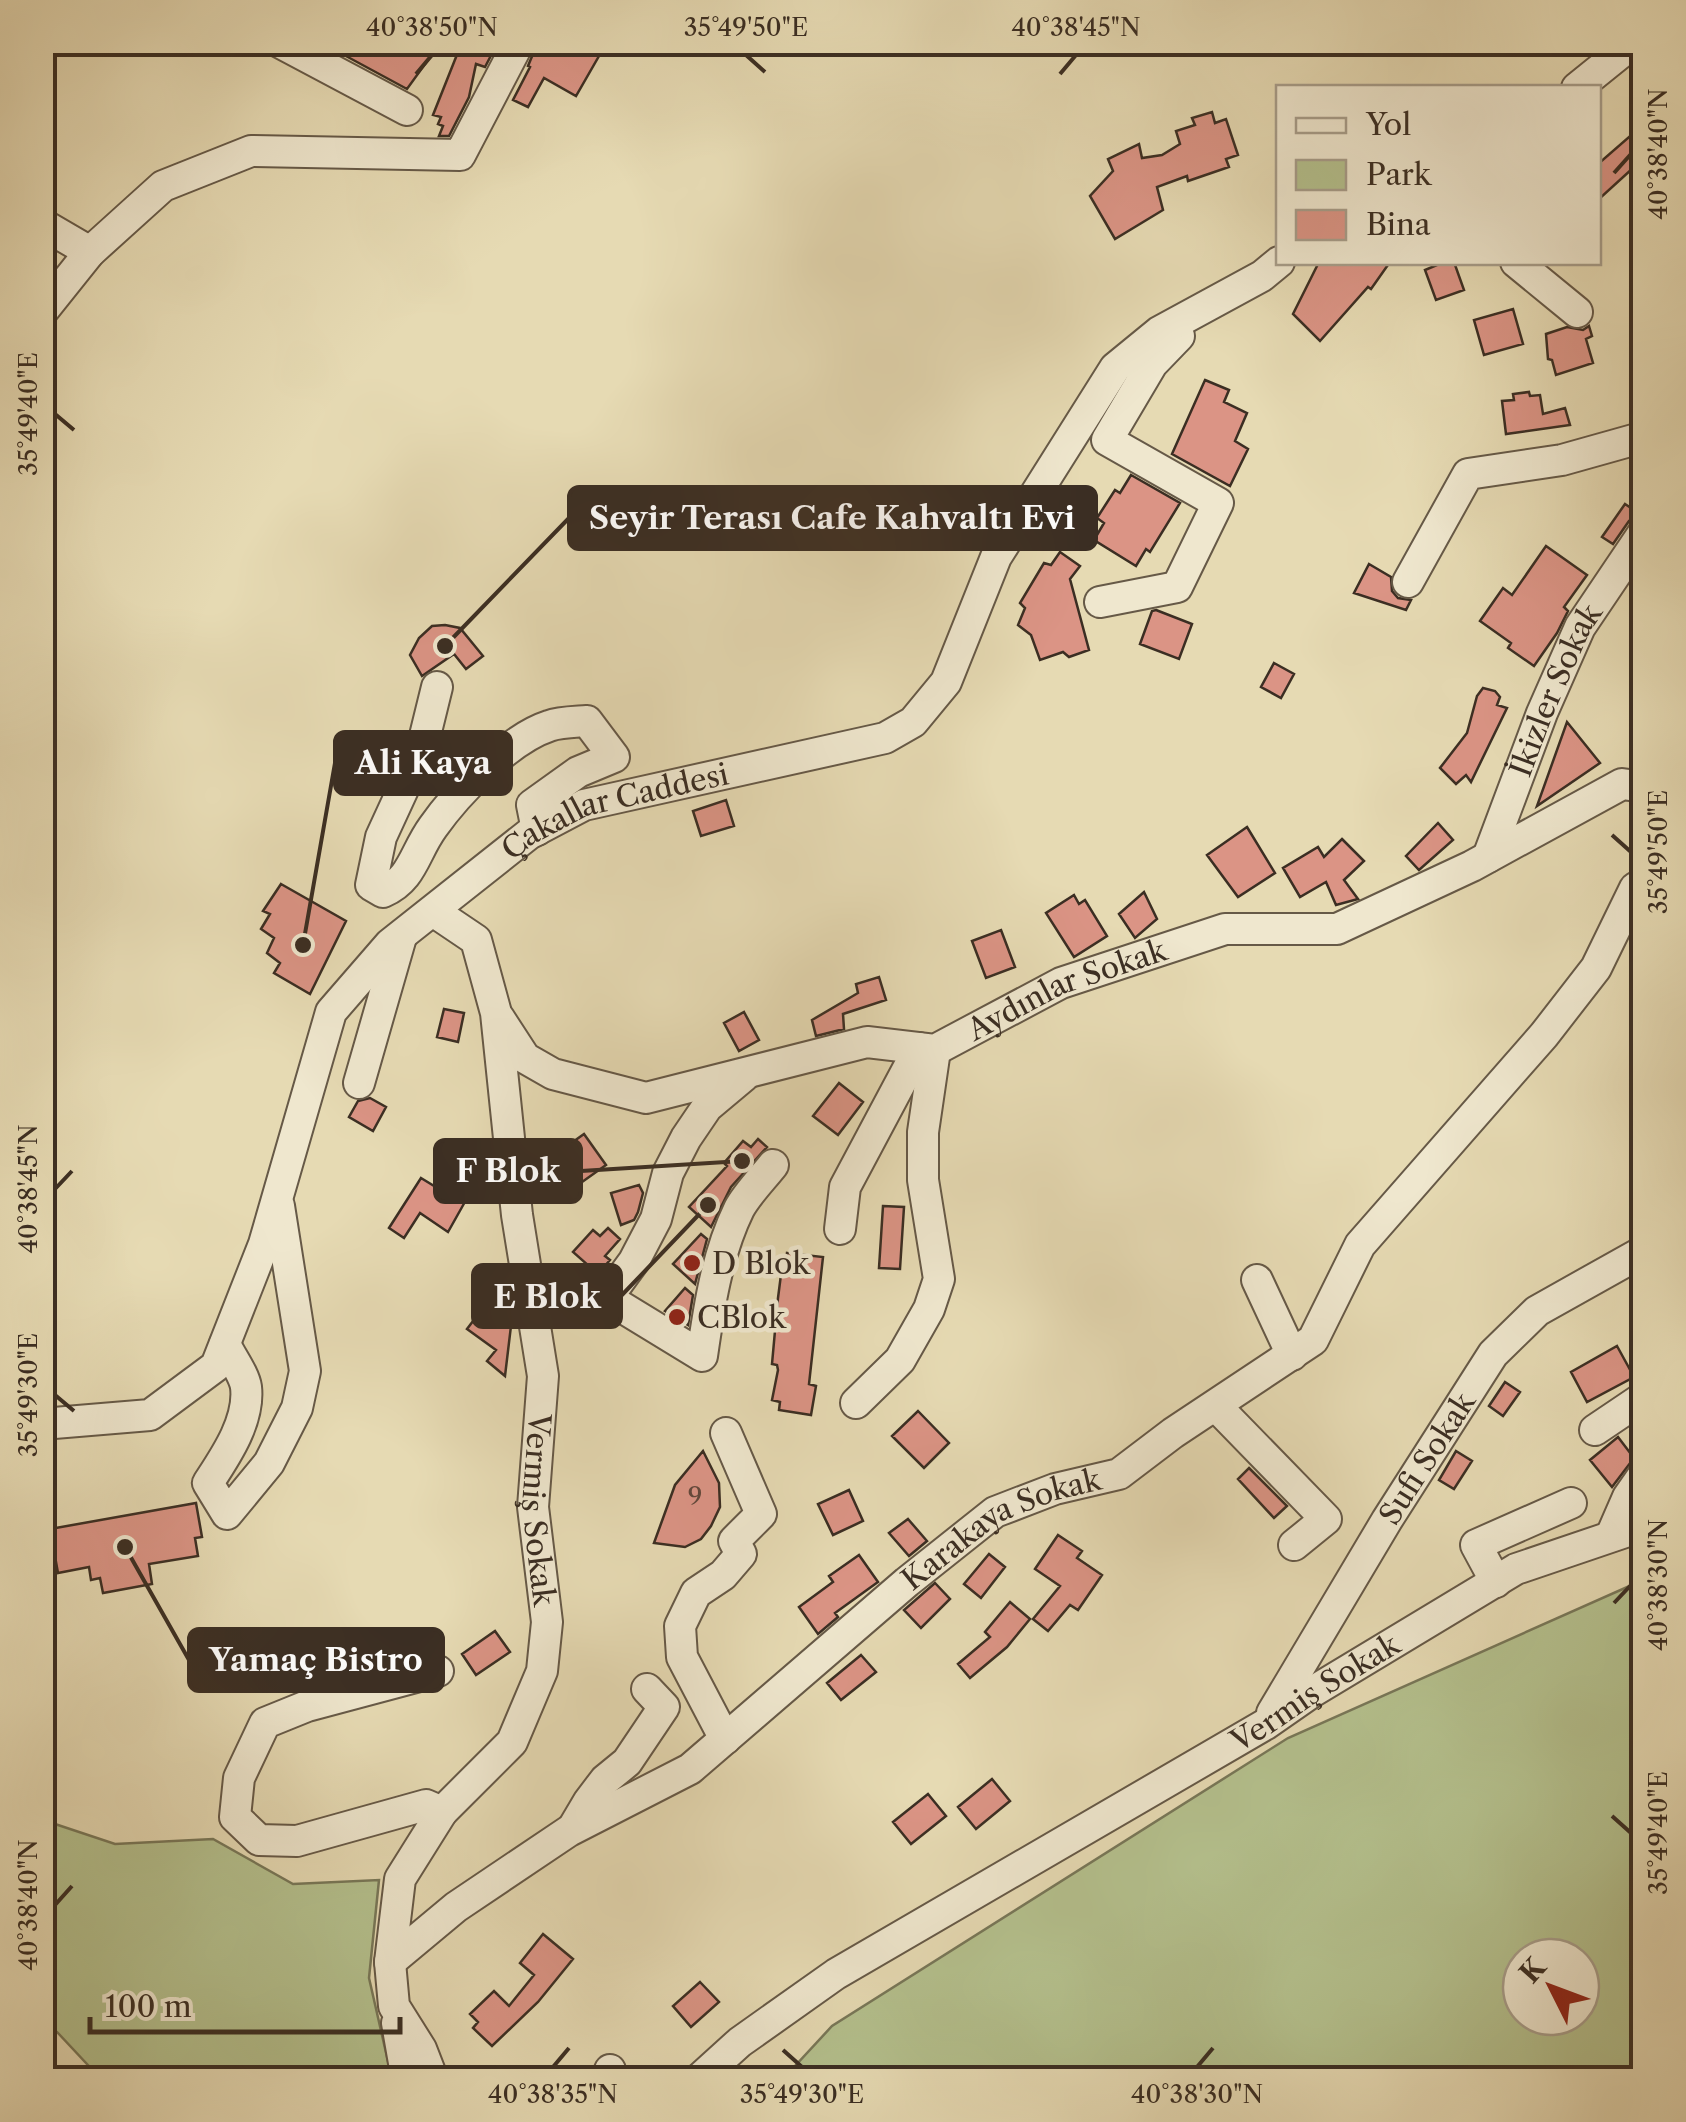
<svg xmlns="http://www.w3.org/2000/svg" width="1686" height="2122" font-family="'Libre Caslon Text',serif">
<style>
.green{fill:#b4c08d;stroke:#787758;stroke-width:2.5;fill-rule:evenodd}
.building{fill:#db9485;stroke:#3b2e23;stroke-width:2.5}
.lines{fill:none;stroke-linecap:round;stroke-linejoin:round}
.minor-casing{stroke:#665947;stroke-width:34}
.minor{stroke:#efe7ce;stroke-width:30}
.ticks{fill:none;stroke:#3b2e23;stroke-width:4}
.poi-dot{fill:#8f2418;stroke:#efe7ce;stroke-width:4}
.labels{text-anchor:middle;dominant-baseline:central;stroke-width:9;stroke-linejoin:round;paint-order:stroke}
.number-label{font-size:25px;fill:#63483c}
.street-label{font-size:30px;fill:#3b2e23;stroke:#efe7ce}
.poi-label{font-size:30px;fill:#3b2e23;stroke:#efe7ce;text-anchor:start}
.leader{fill:none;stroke:#3b2e23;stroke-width:4}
.callout-dot{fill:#3b2e23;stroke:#efe7ce;stroke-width:4}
.callout{fill:#3b2e23;stroke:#3b2e23;stroke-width:4}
.callout-label{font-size:32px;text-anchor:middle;font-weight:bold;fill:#fff}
.neatline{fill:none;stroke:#3b2e23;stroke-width:4}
.ticks-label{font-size:25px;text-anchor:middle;fill:#3b2e23}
</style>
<rect width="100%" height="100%" fill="#e6dab3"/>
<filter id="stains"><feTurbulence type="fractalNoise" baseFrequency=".002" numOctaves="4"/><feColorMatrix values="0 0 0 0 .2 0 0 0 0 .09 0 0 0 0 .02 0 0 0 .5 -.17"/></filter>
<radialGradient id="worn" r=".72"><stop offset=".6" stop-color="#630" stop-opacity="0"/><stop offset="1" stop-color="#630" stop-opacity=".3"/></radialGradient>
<path class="green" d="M1643,1580V2079H783L832,2026L1288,1738ZM1521,1957H1581V2017H1521Z
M43,1820L115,1844L213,1839L293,1884L379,1880L369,1978L392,2079H101L57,2032L43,2026Z"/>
<path class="building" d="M320,42H441L407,89Z
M462,42H498L485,67L476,64L469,97L449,136H439L443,126L438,124L441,117L433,115Z
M538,42H607L576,96L544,78L528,107L513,100L530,67L528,66Z
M1212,112L1215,123L1226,119L1238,155L1226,159L1229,167L1188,181L1187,176L1157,187L1163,210L1115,239L1090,196L1113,171L1108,159L1139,144L1142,158L1162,155L1180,144L1176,131L1195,125L1192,118Z
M1629,137L1644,158L1598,200V164Z
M1319,262H1390L1371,289L1368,287L1320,341L1293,314Z
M1444,262H1454L1464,290L1436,300L1425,270Z
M1513,309L1523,344L1484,355L1474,320Z
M1589,326L1592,336L1586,339L1593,363L1556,375L1552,360L1548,359L1546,334L1567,327L1583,330Z
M1205,380L1229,390L1224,402L1247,413L1235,441L1248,449L1230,486L1172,454Z
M1529,392L1530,396L1540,395L1543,414L1565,408L1570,425L1506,434L1502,401L1514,400L1513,394Z
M1131,475L1180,503L1150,552L1146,549L1136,566L1094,540L1104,523L1097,518L1115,490L1120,493Z
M1625,504L1640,514L1629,521L1613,544L1602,537Z
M1546,546L1587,575L1564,607L1568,611L1557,633L1534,666L1508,648L1511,643L1480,621L1503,588L1512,595Z
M1060,552L1080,566L1070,579L1089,650L1069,657L1063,652L1040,660L1031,635L1018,625L1025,608L1020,603L1044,563L1051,565Z
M1369,564L1391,577L1392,591L1398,598L1411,600L1406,610L1354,593Z
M1156,610L1192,624L1179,659L1140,644L1152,611Z
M445,625L460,628L483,656L466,669L454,654L422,676L410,655L419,638L432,626Z
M1274,663L1294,674L1281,698L1261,687Z
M1483,688L1495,691L1500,697L1497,705L1507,708L1471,782L1466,775L1456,784L1440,768L1467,733L1477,696Z
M1567,722L1600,763L1537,806Z
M726,800L734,826L701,836L693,811Z
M1438,823L1453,840L1419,870L1406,856Z
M1247,827L1275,873L1238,897L1207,855Z
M1342,839L1364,861L1344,880L1358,899L1336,905L1326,882L1300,897L1283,868L1318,847L1324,857Z
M281,884L346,921L310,994L274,973L280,963L267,953L274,938L261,929L270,914L263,911Z
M1144,892L1157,919L1135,938L1119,914Z
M1074,895L1079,904L1085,900L1107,936L1074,957L1046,913Z
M1001,930L1015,967L986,978L972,941Z
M879,977L886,1000L843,1014L844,1029L816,1036L812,1020L858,993L856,984Z
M444,1009L464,1013L458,1042L437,1037Z
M744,1012L759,1040L739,1051L724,1023Z
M839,1083L863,1102L838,1135L813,1116Z
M370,1098L386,1107L373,1131L349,1117L358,1101Z
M584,1134L606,1165L575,1187L559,1164L574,1154L570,1144Z
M758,1139L767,1147L731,1187L711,1227L689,1207L727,1166L724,1163L743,1141L751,1147Z
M421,1178L444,1192L447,1187L466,1200L448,1232L420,1213L404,1238L389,1228Z
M639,1185L643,1193L638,1212L634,1220L621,1225L611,1193Z
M883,1206L904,1207L900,1269L879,1268Z
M608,1228L620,1239L605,1256L610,1260L598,1274L573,1252L593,1230L600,1236Z
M701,1234L707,1239L695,1284L673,1264Z
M787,1253L823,1257L809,1384L816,1386L811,1415L779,1410L780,1402L772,1400L778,1370L777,1365L772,1364L778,1298L783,1259L786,1260Z
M685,1288L693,1295L688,1325L665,1311Z
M495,1292L513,1308L503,1321L511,1326L505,1376L487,1361L496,1350L467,1329Z
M1617,1346L1634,1377L1587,1402L1571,1372Z
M1505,1382L1520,1392L1503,1416L1489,1406Z
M918,1411L949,1443L924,1468L892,1436Z
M1618,1437L1634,1458L1612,1487L1590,1460Z
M703,1451L719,1483L720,1507L711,1526L701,1539L685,1547L654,1543L675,1485Z
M1456,1451L1472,1461L1454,1489L1439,1480Z
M1249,1468L1287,1506L1274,1518L1238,1479Z
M849,1490L863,1521L833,1535L818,1504Z
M196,1503L202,1537L195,1538L198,1556L149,1564L152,1584L103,1593L100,1578L91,1580L89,1567L58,1573L50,1529Z
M908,1519L927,1541L909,1556L889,1533Z
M1058,1535L1082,1551L1077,1558L1102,1575L1078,1610L1070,1605L1048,1631L1033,1619L1060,1586L1035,1569Z
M989,1554L1005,1567L981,1598L964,1584Z
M859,1555L878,1582L835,1613L838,1617L818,1634L799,1607L833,1582L829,1576Z
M935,1583L950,1599L921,1628L904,1610Z
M1010,1602L1030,1619L1007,1647L970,1678L958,1664L990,1637L985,1632Z
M495,1631L510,1652L476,1675L462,1654Z
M861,1655L876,1672L841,1700L827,1683Z
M992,1779L1010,1801L976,1829L958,1807Z
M928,1794L946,1816L911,1844L893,1822Z
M543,1934L573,1959L538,2002L492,2046L473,2028L478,2022L470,2014L494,1991L509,2006L534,1975L520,1963Z
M700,1982L719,2002L691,2027L673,2006Z"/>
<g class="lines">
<g class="minor-casing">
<g id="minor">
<path d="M279,42L407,110"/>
<path d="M1577,88L1634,42"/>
<path d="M42,224L90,252"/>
<path d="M1516,262L1577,312"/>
<path d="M42,312L90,252L163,186L251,151L460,155L519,42"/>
<path d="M1408,582L1468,474L1562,460L1644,437"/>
<path d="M1100,602L1177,587L1218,503L1107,440L1152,364L1179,336"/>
<path d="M437,687L422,748L381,837L371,885L383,892C413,879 414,853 433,827C457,793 509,739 549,726C560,722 575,722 587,721L614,757L578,772L532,805L537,830"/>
<path id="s1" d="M1488,857L1542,713L1580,627L1644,532"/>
<path id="s2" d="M433,911L476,940L496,1013L517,1215L543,1376L533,1507L547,1622L542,1671L512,1742L442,1812L400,1879L390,1962L394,2006L421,2049L433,2080"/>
<path id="s3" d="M499,1018L525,1058L553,1074L646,1098L867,1042L935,1050L1061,983L1225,929H1337L1472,866L1622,784L1644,787"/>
<path d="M744,1076L707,1107L686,1138L668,1173L656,1219L634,1261L607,1298L702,1356C709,1307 717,1254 739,1209C747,1194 762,1179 773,1165"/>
<path d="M359,1083L401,937"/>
<path d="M840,1229L845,1187L919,1048"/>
<path d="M1257,1280L1292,1355"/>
<path d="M225,1344C231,1357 244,1374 246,1387C250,1421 225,1457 208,1483L227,1514L269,1463L297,1408L305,1371L279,1206"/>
<path d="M856,1403L900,1360L929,1309L939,1279L923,1180V1132L935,1050"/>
<path d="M1216,1406L1326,1519L1294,1545"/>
<path id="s4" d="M42,1424L150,1415L216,1366L264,1244L331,1012L390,944L529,834L584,805L885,738L913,722L946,682L996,557L1115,368L1159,332L1262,276L1279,262"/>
<path d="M1595,1430L1644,1397"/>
<path d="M1611,1536L1628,1497L1644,1474"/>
<path d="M1496,1582L1476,1545L1571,1503"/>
<path d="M438,1671L307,1706L265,1723L239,1778L235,1817L259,1840L297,1841L426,1805L442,1812"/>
<path id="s5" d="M1272,1713L1387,1520L1493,1354L1537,1311L1644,1251"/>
<path d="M725,1739L682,1657L680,1626L696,1593L723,1575L741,1554L734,1541L761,1514L726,1433"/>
<path d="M573,1828L589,1801L605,1780L627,1762L664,1707L647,1689"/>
<path id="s6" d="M390,1962L456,1907L569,1831L690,1769L907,1582L995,1512L1055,1489L1119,1474L1173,1433L1313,1340L1360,1245L1544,1035L1596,968L1635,888L1644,883"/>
<path d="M397,2023L407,2080"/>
<path d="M606,2080L610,2070"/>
<path id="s7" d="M698,2080L740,2042L836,1974L1266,1724L1312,1692L1516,1569L1634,1529L1644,1522"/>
</g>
</g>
<use href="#minor" class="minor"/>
</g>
<path class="ticks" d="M746,55L765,72M416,74L432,55M1060,74L1076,55M1614,173L1631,154M55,414L74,430M1612,835L1631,852M55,1189L72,1171M55,1395L74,1411M1614,1603L1631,1585M1612,1816L1631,1833M55,1905L72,1886M783,2050L802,2067M553,2067L569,2048M1197,2067L1213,2048"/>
<g class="poi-dot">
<circle cx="692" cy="1263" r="10"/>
<circle cx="677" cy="1317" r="10"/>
</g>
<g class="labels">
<g class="number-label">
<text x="695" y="1496">9</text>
</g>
<g class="street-label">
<text stroke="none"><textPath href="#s1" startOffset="180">İkizler Sokak</textPath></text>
<text stroke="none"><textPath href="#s4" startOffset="920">Çakallar Caddesi</textPath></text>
<text stroke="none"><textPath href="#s3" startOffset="618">Aydınlar Sokak</textPath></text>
<text stroke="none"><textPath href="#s5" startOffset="298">Sufi Sokak</textPath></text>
<text stroke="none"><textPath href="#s2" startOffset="628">Vermiş Sokak</textPath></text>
<text stroke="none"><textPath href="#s6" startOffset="755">Karakaya Sokak</textPath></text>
<text stroke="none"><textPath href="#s7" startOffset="730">Vermiş Sokak</textPath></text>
</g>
<g class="poi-label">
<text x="712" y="1263">D Blok</text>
<text x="697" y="1317">CBlok</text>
</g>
</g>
<path class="leader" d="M445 646L569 518M303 945L335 763M742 1161L581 1171M708 1205L621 1296M125 1547L189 1660"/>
<g class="callout-dot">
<circle cx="445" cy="646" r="10"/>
<circle cx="303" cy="945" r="10"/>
<circle cx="742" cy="1161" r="10"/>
<circle cx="708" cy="1205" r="10"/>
<circle cx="125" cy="1547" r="10"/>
</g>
<g class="callout">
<rect x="569" y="487" width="527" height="62" rx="10"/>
<rect x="335" y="732" width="176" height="62" rx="10"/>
<rect x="435" y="1140" width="146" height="62" rx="10"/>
<rect x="473" y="1265" width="148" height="62" rx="10"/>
<rect x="189" y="1629" width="254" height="62" rx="10"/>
</g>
<g class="callout-label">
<text x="832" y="529">Seyir Terası Cafe Kahvaltı Evi</text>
<text x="423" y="774">Ali Kaya</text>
<text x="508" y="1182">F Blok</text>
<text x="547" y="1308">E Blok</text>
<text x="316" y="1671">Yamaç Bistro</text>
</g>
<rect width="1686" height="2122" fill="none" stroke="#e6dab3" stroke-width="110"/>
<rect x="1276" y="85" width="325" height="180" fill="#efe7ce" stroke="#a79d8a" stroke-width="2.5"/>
<rect x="1296" y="118" width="50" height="15" fill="#efe7ce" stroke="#a79d8a" stroke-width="2.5"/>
<text x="1366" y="135" font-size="30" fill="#3b2e23">Yol</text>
<rect x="1296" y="160" width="50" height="30" fill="#b4c08d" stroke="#a79d8a" stroke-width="2.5"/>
<text x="1366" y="185" font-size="30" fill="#3b2e23">Park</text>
<rect x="1296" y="210" width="50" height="30" fill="#db9485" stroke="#a79d8a" stroke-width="2.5"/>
<text x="1366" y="235" font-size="30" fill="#3b2e23">Bina</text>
<g transform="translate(1551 1987) rotate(312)"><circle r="48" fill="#efe7ce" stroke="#a79d8a" stroke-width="2.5"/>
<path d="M0-8L18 38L0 25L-18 38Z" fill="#8f2418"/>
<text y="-15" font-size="28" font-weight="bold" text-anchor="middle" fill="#3b2e23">K</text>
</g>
<path d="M90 2017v15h310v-15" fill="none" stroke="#3b2e23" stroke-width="5"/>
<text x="105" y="2017" font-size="30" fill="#3b2e23" stroke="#efe7ce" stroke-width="8" paint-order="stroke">100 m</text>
<rect x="55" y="55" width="1576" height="2012" class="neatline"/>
<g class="ticks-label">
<text x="432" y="36">40°38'50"N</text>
<text x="746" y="36">35°49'50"E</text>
<text x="1076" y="36">40°38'45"N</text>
<text transform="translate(1658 154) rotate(-90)" y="9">40°38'40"N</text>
<text transform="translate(28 414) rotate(-90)" y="9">35°49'40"E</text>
<text transform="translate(1658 852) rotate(-90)" y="9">35°49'50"E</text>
<text transform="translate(28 1189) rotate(-90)" y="9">40°38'45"N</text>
<text transform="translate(28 1395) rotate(-90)" y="9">35°49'30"E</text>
<text transform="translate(1658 1585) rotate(-90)" y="9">40°38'30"N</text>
<text transform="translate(1658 1833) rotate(-90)" y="9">35°49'40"E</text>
<text transform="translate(28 1905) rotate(-90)" y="9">40°38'40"N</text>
<text x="553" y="2103">40°38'35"N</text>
<text x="802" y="2103">35°49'30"E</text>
<text x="1197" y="2103">40°38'30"N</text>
</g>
<rect width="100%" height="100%" filter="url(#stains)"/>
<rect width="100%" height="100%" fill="url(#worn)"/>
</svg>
